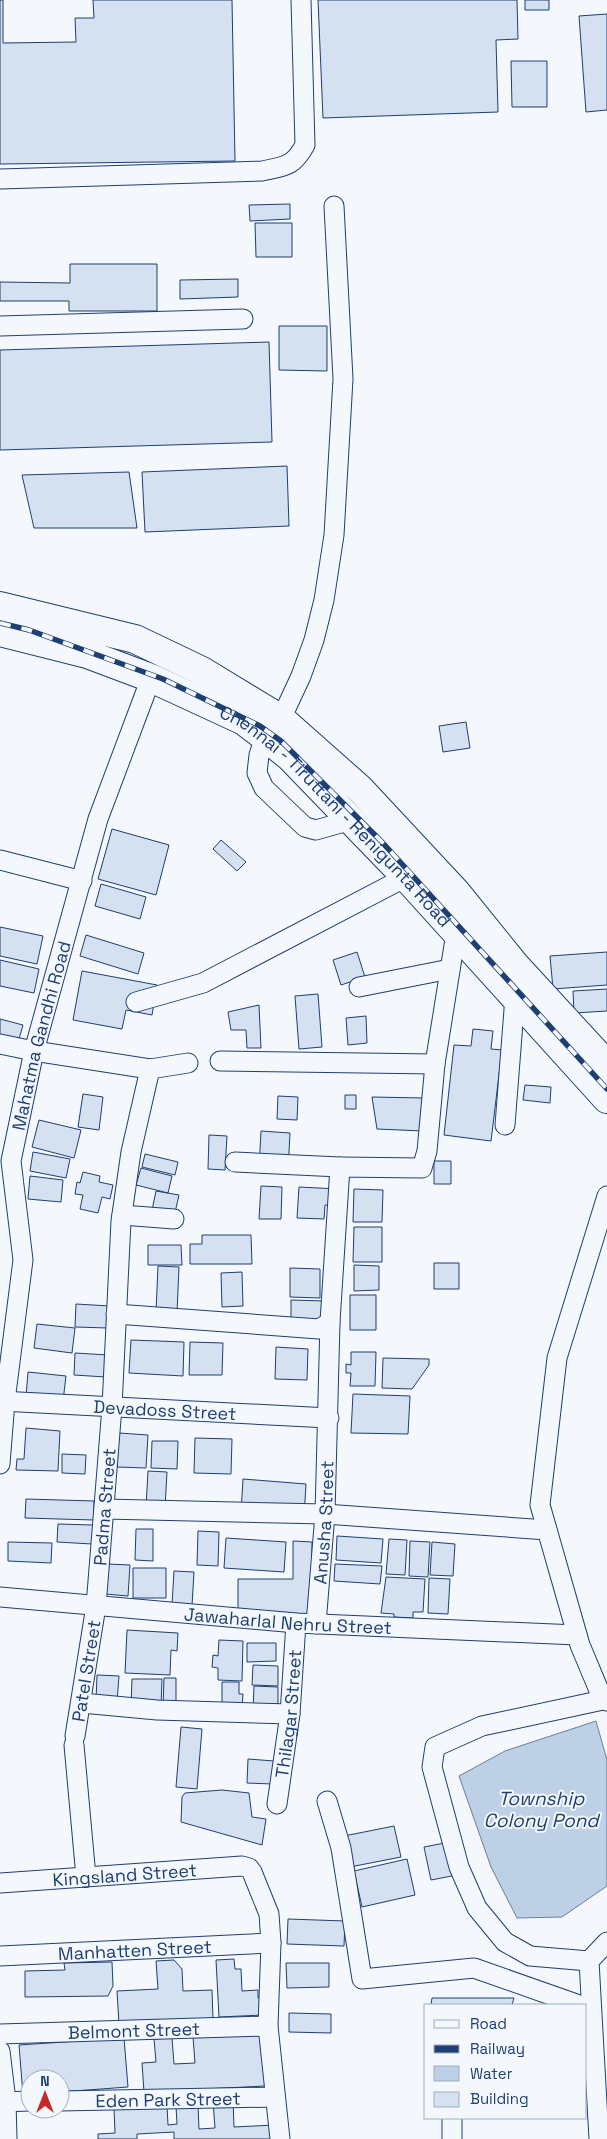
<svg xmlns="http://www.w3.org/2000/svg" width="607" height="2139" font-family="'Space Grotesk',sans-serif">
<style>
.water{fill:#bed0e5;stroke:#687fa3}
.building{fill:#d5e0f0;stroke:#1d3f73}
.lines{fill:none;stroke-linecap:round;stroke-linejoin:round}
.minor-casing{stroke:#1d3f73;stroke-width:21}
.highway-casing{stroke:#1d3f73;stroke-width:30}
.minor{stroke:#f4f7fb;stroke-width:19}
.highway{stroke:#f4f7fb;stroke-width:28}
.rail-casing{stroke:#1d3f73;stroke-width:5.5}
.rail{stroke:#f4f7fb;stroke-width:4;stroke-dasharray:11;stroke-linecap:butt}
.labels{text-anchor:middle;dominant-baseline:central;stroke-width:4;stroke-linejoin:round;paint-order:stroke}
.street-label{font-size:18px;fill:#1d3f73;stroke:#f4f7fb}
.water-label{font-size:19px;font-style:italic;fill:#1d3f73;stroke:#f4f7fb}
</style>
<rect width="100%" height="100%" fill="#f4f7fb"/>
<path class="water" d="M596,1721L607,1760V1886L562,1917L517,1918L491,1867L459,1776L505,1751Z"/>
<path class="building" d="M0,0H3V43L76,42L75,18H94L93,0H232L235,161L0,164Z
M318,0H517L518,39L496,40L498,112L323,118Z
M525,0H549V10H525Z
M607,14V110L586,112L579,16Z
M511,61H547V107H512Z
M290,204V219L250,221L249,205Z
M255,223H292V257H256Z
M70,264H157V311H69V301H0V282L70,283Z
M238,279V297L180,299V280Z
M279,326H327V371L279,370Z
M269,342L272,442L0,450V350Z
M287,466L289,526L145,532L142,472Z
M129,472L137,528H34L22,475Z
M466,722L470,748L443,752L439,726Z
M112,829L169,845L156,895L98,879Z
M221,840L246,862L237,871L213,849Z
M101,884L146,897L140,919L95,906Z
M0,927L43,936L37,964L0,956Z
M86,935L144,953L138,974L80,956Z
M357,952L365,977L341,985L333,960Z
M607,952V985L553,989L550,956Z
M0,960L39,969L34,993L0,986Z
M82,971L157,985L152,1015L126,1010L122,1029L73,1020Z
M607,989V1011L574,1013L573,991Z
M318,994L322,1047L299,1049L295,996Z
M259,1005L261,1048H247L246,1030H231L228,1012Z
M366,1016L367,1043L348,1045L346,1018Z
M0,1019L23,1025L17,1046L0,1041Z
M473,1029L493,1031L491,1049L502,1050L491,1141L444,1135L454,1045L471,1046Z
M525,1085L551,1087L550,1103L523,1100Z
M83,1094L103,1097L99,1130L78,1127Z
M345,1095H356V1109H345Z
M278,1096L298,1097L297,1120L277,1119Z
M372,1097L424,1098L423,1131L377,1129Z
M39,1120L81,1130L74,1158L32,1147Z
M261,1131L290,1133L288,1171L259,1169Z
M209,1135L227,1136L225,1170L208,1169Z
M33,1152L70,1159L66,1178L30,1171Z
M145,1154L178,1162L175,1175L142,1167Z
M434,1161H451V1184H434Z
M141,1168L172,1176L168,1193L136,1185Z
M83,1172L100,1176L99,1182L113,1185L110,1199L102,1197L98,1213L80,1209L83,1195L75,1194L77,1182L80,1183Z
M30,1176L63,1180L61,1202L28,1199Z
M261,1186L282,1187L281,1219H259Z
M299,1187L338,1189L337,1206L325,1205L324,1219L297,1218Z
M354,1189L383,1190L382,1222H353Z
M156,1191L179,1195L174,1217L151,1215Z
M354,1227H382V1262H353Z
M202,1235H251L252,1264H190V1244H202Z
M148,1245H181L182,1265H148Z
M434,1263H459V1289H434Z
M354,1265L379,1266V1290L354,1291Z
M158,1266L179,1267L177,1313L156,1312Z
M290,1268L320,1269V1298L290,1297Z
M242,1272L243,1306L222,1307L221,1273Z
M350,1295H376V1330H350Z
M291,1300L325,1301L324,1326L291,1325Z
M76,1304L110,1306L108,1328L75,1327Z
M37,1324L75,1328L72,1353L34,1348Z
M131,1340L184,1342L183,1376L129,1373Z
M190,1342L223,1343L222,1375H189Z
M276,1347L308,1349L307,1380L275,1379Z
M351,1352H376L375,1386H350L351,1373H346V1364L351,1365Z
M75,1353L108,1355L106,1377L74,1375Z
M383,1358L429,1359V1365L412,1389L382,1388Z
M28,1372L66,1376L63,1401L26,1397Z
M353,1394L410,1396L408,1434L351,1433Z
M26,1428L60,1431L58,1471L16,1470L17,1459H24Z
M119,1433L148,1435L146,1468L117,1467Z
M195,1438L232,1439L231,1474L194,1473Z
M152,1441H178L177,1469L151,1468Z
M62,1454L86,1455L85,1474L62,1473Z
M148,1471L167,1472L165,1508L146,1507Z
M243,1479L306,1484L304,1517L241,1513Z
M26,1499L94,1501V1520L25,1518Z
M58,1524L93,1525L92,1544L57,1542Z
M136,1529H153V1561L135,1560Z
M198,1531L219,1532L218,1566L197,1565Z
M337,1536L383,1539L381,1563L336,1560Z
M226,1538L286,1542L284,1572L224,1568Z
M389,1539L407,1540L405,1575L386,1574Z
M293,1541L312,1542L311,1614L238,1613V1579H293Z
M410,1541L430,1542L428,1577L409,1576Z
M8,1542L52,1543L51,1563L8,1561Z
M432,1542L455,1544L453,1576L430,1575Z
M107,1564L130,1565L128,1596L105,1594Z
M335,1564L382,1566L380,1584L334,1581Z
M133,1568H166V1598H133Z
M174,1571L194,1572L192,1606L172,1605Z
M386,1577L425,1579L423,1612H413V1618L394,1617V1614L381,1613Z
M429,1578L450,1579L448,1614L428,1613Z
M127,1630L178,1633L177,1651L171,1650L170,1675L125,1673Z
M219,1640L243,1641L242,1681L218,1680V1668L212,1667L213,1655L218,1656Z
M247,1643H276V1661L247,1662Z
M253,1665L278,1666V1686L252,1685Z
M97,1675L119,1676L117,1702L96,1701Z
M164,1678H176V1708H163Z
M132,1679H162L161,1707L131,1706Z
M222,1682H239V1694H243L242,1709L222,1708Z
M254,1686L278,1687V1711L253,1710Z
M181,1727L202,1729L197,1789L176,1787Z
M248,1759L274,1761L272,1784L247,1783Z
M222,1790L249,1793L252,1817L266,1819L262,1845L181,1822L182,1797L185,1793Z
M394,1826L401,1857L350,1867L344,1836Z
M450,1842L457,1875L431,1880L424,1847Z
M407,1859L415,1895L362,1907L354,1871Z
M288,1919L345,1921L344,1946L287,1944Z
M234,1959L235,1969H241L242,1991L258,1990V1998H262L263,2015L219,2017L216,1960Z
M174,1960L182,1969L183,1991L212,1990L213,2019L119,2024L117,1991L158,1989L156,1961Z
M112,1962L113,1986L108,1996L25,1997V1971L65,1970L64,1963Z
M286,1963H329V1987L287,1988Z
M432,1998H514L512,2005H431Z
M289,2013L331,2014V2033L289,2032Z
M262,2033L265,2086L144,2092L142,2063L156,2062L154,2039L172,2038L174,2064L195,2063L193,2037Z
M124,2038L128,2087L60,2092V2079H30V2094L23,2095L19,2045Z
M233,2100L234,2127L275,2125L276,2139H174V2132L137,2134V2139H98V2134L115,2133L114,2109L167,2106L168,2125L177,2124L176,2106L198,2105L199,2129L215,2128L213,2102Z"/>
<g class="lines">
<g class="minor-casing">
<g id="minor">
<path d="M0,179L262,171C285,166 293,167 305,145L301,0"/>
<path d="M334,206L343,379L334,535L324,600L314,640L301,676L281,719L265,737L259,755L257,773L264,788L305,827L316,830L351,820"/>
<path d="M0,326L243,319"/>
<path d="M0,860L82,881"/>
<path d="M359,987L450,969"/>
<path d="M136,1002L203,983L406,877"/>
<path d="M0,1044L34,1051L150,1069L188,1063"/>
<path d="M220,1061L435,1064"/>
<path d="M505,1125L515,997"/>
<path d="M235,1162L340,1167"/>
<path d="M607,1196L557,1358L540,1505L580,1645L603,1700L607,1701"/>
<path d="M122,1215L174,1219"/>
<path d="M116,1314L319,1329L330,1322L340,1167L422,1168L427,1151L435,1064L456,933"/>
<path id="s1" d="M0,1401L329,1418"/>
<path id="s2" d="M0,1464L5,1401L23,1260L11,1161L34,1051L98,819L151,678"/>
<path d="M104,1509L325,1514L547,1530"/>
<path id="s3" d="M0,1597L296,1623L577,1635"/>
<path id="s4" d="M316,1624L325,1514L330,1322"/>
<path d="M82,1703L157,1710L290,1714"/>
<path id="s5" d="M75,1736L96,1606L112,1407L121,1221L131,1152L150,1069"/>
<path d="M74,1745L86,1877"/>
<path d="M327,1801L341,1848L362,1979L474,1968L579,2005"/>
<path id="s6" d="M277,1804L290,1714L296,1623"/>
<path id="s7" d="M0,1883L242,1866L249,1868L252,1872L269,1914L271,1943L268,2026L280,2139"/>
<path id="s8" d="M0,1956L271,1943"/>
<path d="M589,1961L530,1956L505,1942L477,1908L459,1867L432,1767L435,1747L482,1726L603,1700"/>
<path id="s9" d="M0,2034L268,2026"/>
<path d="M0,2051L6,2101L7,2139"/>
<path id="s10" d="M60,2101L275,2097"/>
<path d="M0,2102L30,2101"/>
<path d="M452,2118V2139"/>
<path d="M599,2139L589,1961L607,1942"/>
</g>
</g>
<g class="highway-casing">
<g id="highway">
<path d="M0,606L135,639L202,671L281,719L360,789L456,892L515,965L607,1065"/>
<path id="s11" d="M0,632L87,654L151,678L244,721L265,737L290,757L406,877L607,1099"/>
</g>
</g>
<use href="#minor" class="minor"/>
<use href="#highway" class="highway"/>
<g class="rail-casing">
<path id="rail" d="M0,623L29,630L163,679L260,726L281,741L381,841L607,1089"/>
</g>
<use href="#rail" class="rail"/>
</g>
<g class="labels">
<g class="street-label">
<text stroke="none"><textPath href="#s11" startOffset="392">Chennai - Tiruttani - Renigunta Road</textPath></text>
<text stroke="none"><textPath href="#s2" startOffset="434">Mahatma Gandhi Road</textPath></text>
<text stroke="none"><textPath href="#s1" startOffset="165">Devadoss Street</textPath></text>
<text stroke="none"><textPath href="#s5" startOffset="231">Padma Street</textPath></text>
<text stroke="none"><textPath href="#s4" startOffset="102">Anusha Street</textPath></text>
<text stroke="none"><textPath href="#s3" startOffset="289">Jawaharlal Nehru Street</textPath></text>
<text stroke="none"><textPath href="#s5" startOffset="66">Patel Street</textPath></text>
<text stroke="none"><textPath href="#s6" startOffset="91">Thilagar Street</textPath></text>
<text stroke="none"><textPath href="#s7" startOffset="125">Kingsland Street</textPath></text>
<text stroke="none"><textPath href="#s8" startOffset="135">Manhatten Street</textPath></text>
<text stroke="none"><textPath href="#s9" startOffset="134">Belmont Street</textPath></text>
<text stroke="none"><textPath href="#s10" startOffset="108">Eden Park Street</textPath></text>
</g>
<g class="water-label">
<text x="541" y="1798">Township<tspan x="541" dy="22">Colony Pond</tspan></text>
</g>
</g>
<rect x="424" y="2004" width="162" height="115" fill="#f4f7fb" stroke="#9eadc5"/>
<rect x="434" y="2020" width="25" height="8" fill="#f4f7fb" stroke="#9eadc5"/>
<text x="470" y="2029" font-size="15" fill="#1d3f73">Road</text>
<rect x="434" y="2045" width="25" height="8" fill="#1d3f73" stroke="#9eadc5"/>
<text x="470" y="2054" font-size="15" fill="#1d3f73">Railway</text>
<rect x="434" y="2066" width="25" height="15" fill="#bed0e5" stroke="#9eadc5"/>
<text x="470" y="2079" font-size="15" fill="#1d3f73">Water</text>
<rect x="434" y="2092" width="25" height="15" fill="#d5e0f0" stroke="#9eadc5"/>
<text x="470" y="2104" font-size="15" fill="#1d3f73">Building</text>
<g transform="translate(45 2094)"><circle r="24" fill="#f4f7fb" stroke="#9eadc5"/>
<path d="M0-4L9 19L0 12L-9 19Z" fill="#c62828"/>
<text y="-8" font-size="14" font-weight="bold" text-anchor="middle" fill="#1d3f73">N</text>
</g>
</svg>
